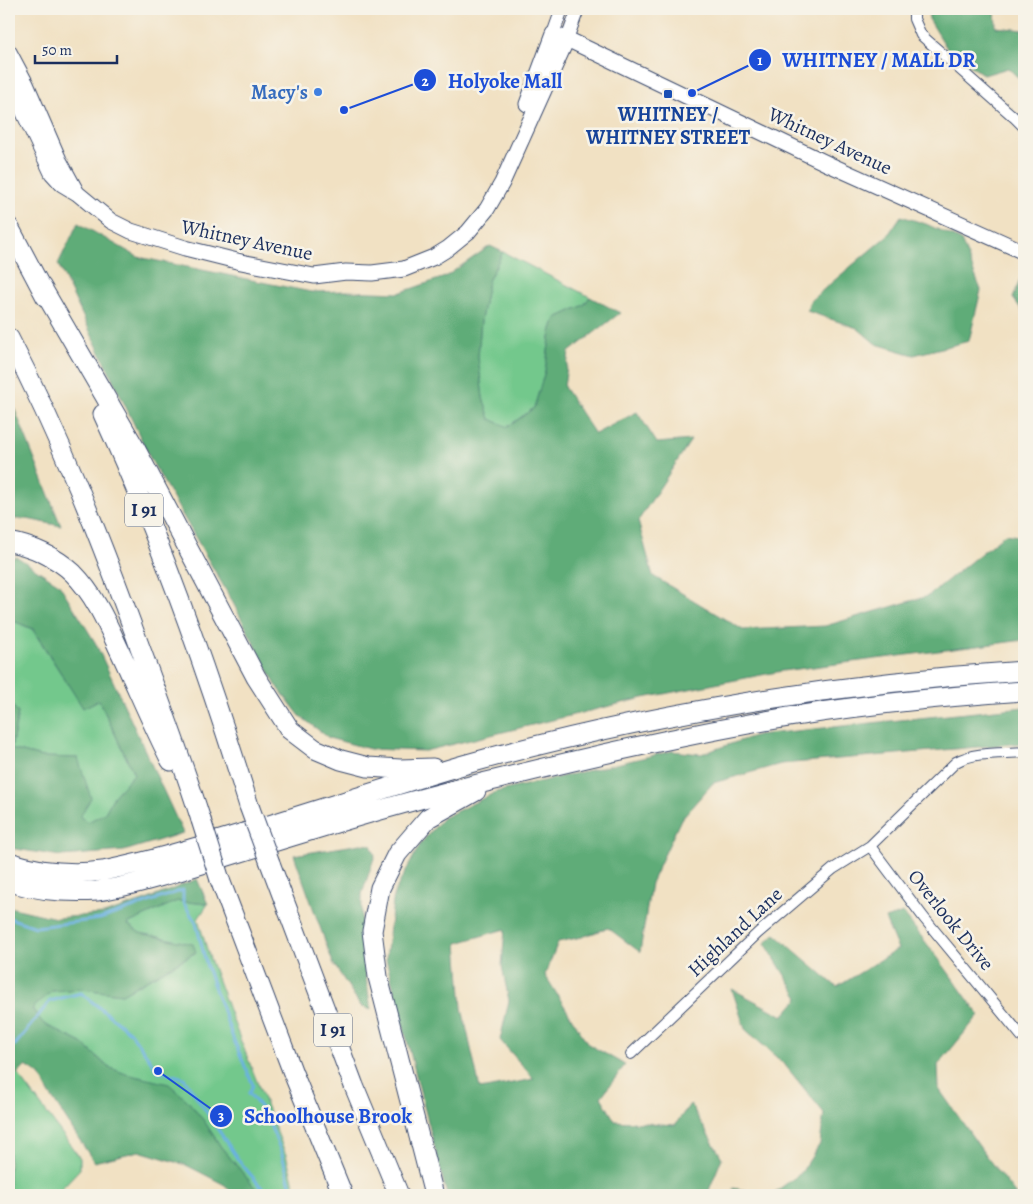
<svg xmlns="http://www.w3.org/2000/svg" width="1033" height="1204" font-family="Alegreya,serif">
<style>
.green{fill:#73c88c;stroke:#477c75}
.forest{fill:#5eac78;stroke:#3c6e6b;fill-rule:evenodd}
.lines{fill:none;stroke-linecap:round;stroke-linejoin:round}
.stream{stroke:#6ab1e1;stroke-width:3}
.minor-casing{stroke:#3b4a6d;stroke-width:12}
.tertiary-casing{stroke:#3b4a6d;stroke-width:14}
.secondary-casing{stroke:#3b4a6d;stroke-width:17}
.motorway-casing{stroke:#3b4a6d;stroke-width:21}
.minor{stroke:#fff;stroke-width:10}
.tertiary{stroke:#fff;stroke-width:12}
.secondary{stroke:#fff;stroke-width:15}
.motorway{stroke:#fff;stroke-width:19}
.motorway-bridge-casing{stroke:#3b4a6d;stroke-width:21;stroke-linecap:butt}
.motorway-bridge{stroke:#fff;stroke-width:19}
.shop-dot{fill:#3f7fe0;stroke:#f7f3e8;stroke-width:2}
.transit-dot{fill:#1a4fb4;stroke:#f7f3e8;stroke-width:2}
.labels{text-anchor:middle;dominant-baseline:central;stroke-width:5;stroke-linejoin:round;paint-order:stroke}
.shield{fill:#f7f3e8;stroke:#5d6a87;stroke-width:1}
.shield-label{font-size:19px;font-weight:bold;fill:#1b2f5e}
.shop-label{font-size:20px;font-weight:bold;fill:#366cbe;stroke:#f7f3e8;text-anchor:end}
.transit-label{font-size:20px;font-weight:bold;fill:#164399;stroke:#f7f3e8}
.street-label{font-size:20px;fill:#1b2f5e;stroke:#f7f3e8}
.leader{fill:none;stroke:#1d4ed8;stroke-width:2}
.callout-dot{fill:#1d4ed8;stroke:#f7f3e8;stroke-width:2}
.mark-label{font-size:15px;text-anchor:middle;font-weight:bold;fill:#fff}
.callout-label{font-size:21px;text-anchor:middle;font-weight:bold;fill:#1d4ed8;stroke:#f7f3e8;stroke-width:5;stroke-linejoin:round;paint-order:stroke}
</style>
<rect width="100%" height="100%" fill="#f7f3e8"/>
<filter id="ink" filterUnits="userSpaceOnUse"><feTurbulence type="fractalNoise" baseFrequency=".02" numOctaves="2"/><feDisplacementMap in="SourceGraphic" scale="10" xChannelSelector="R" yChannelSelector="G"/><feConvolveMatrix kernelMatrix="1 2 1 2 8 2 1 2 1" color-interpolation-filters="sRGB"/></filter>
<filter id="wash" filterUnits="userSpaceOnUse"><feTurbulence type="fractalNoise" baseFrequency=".0096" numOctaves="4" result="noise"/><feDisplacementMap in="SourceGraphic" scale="20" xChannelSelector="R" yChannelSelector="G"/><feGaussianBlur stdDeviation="1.12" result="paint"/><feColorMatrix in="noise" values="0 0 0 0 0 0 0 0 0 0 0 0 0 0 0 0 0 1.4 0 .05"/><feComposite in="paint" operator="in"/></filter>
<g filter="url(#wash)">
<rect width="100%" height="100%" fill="#f1e1c3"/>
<path class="green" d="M503,252L590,297L584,305L556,318L551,332L545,371L534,408L507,427L490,419L483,398L478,357L481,320L488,281Z
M9,622H16L32,629L83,707L99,700L134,774L114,796L105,813L88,822L79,817L78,758L42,757L11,749L18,713L9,701Z
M177,901L208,904L198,919L210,959L237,1031L286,1155L297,1195H261L221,1147L204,1121L187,1100L108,1067L82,1043L43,1024L32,1008L52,991L82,989L122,994L195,953L192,944L140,933L127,924Z
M9,1062L80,1158V1169L55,1195H9Z"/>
<path class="forest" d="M928,9H995L996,27L1024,30V83L1008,68L984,75L948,50L929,19Z
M901,216L926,224L961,240L981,290L969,341L914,355L876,344L857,328L807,311L810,301L888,235Z
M78,223L138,257L311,292L346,291L399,293L445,277L490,246L503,252L488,281L481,320L478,357L483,398L490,419L508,427L534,408L545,371L551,332L556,318L584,305L590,297L620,313L569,352L564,387L595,434L637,412L657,443L691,440L638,521L653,576L743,630L825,626L928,596L1005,534L1024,537V640L782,671L643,698L425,751L370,749L329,738L300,716L276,685L232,601L151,460L58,264Z
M1024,269V313L1013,298Z
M9,395L61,526L27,519H9Z
M17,557L59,584L95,642L183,833L124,851L61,856L9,848V701L18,713L11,749L42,757L78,758L91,798L80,817L88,822L105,813L114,796L134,774L99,700L83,708L33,629L16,622H9V558Z
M1024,707V743L781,764L713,783L681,819L651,883L640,952L608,928L582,937L558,942L545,975L588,1044L625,1065L601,1097L615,1121L675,1125L690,1104L722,1158L707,1195H447L386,959L394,893L421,843L443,818L496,792L672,751L701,754L757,735ZM505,929L502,966L509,1001L500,1040L534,1079L480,1089L462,1008L457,943Z
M361,844L371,845L375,855L362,894L361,946L371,1010L361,1006L333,963L294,855Z
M197,879L208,904L177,901L127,924L140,933L193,944L196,952L122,994L82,989L52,991L32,1009L44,1024L82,1043L108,1067L126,1074L169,1084L187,1100L204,1121L221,1147L261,1195H234L225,1185L186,1165L139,1151L94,1162L49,1093L40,1075L26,1066L17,1074L9,1063V907L56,918L104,914L146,900Z
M903,913L938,958L979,1015L938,1065L939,1089L986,1156L1016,1195H734L733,1188L771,1195L801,1173L820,1144L824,1113L785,1065L745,1029L732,989L783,1016L799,998L765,943L775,934L837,987L898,949L885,919Z"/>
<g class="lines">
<path class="stream" d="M9,918L36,927L100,919L183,890V902L196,923L207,967L233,1038L253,1085L249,1093L265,1113L281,1151L293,1195
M15,1045L50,1001L81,993L130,1032L158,1071L184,1078L239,1161L268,1195"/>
</g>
</g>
<g filter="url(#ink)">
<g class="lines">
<g class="minor-casing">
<path id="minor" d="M914,9V19L921,35L1015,118L1024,127
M870,846L924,918L1024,1039
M631,1054L758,933L833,869L870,846L956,762C975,751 1003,754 1024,752"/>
</g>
<g class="tertiary-casing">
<path id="tertiary" d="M553,34L562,9
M567,39L578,9"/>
</g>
<g class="secondary-casing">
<path id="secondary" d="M9,52L26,84L59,160L77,193
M9,81L52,173L62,184L77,193L111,221L131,231L185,248L241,262L314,276L346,272L372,273L404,269L434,257L447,249L468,232L487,209L502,183L567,39
M527,104L553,34L567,39L828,164L1024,252"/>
</g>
<g class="motorway-casing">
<path id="motorway" d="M9,227L46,297
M41,286L135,448L256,677L290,730L315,749L341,760L368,767L400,769L433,768
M9,338C60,436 100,538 138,642C160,701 182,760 201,820
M103,414C161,540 208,673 249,806
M9,542C32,546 56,557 73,573C94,594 106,621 118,647C136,685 152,724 171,761
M9,862C39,872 71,875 103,871C153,861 201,846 250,831C321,809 392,786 463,765C645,714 835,683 1024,671
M270,863L354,1086L399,1195
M220,880L293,1073L343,1195
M9,882C37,890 67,893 97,891C123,888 148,880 173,873C213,861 253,848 293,836C361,815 430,795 499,779C587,757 676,737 765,721C851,706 937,697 1024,691
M434,1195L378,977L372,931L380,888L397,854L428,818L476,791"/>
</g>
<use href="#minor" class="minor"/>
<use href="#tertiary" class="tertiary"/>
<use href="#secondary" class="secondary"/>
<use href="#motorway" class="motorway"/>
<g class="motorway-bridge-casing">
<path id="motorway-bridge" d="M249,806L270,863
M201,820L220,880"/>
</g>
<use href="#motorway-bridge" class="motorway-bridge"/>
</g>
</g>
<circle class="shop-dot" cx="318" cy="92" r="5"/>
<rect class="transit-dot" x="663" y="89" width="10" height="10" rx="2.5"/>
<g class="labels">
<g class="shield">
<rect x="125" y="493.5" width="38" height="33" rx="4"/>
<rect x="314" y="1013.5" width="38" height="33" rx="4"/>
</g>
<g class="shield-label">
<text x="144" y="510">I 91</text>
<text x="333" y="1030">I 91</text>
</g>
<g class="shop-label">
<text x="308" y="92">Macy's</text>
</g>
<g class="transit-label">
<text x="668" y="114">WHITNEY /<tspan x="668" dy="23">WHITNEY STREET</tspan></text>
</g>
<g class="street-label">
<text transform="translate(830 141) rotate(25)">Whitney Avenue</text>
<text transform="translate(247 240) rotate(12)">Whitney Avenue</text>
<text transform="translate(951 920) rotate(51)">Overlook Drive</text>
<text transform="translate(735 932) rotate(-43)">Highland Lane</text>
</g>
</g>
<path class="leader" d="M692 93L760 60M344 110L425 80M158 1071L221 1116"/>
<g class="callout-dot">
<circle cx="692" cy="93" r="5"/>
<circle cx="344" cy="110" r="5"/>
<circle cx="158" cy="1071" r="5"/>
<circle cx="760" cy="60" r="12"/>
<circle cx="425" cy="80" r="12"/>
<circle cx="221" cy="1116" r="12"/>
</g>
<g class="mark-label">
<text x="760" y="65">1</text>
<text x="425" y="86">2</text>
<text x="221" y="1121">3</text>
</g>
<g class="callout-label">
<text x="879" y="67">WHITNEY / MALL DR</text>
<text x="505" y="88">Holyoke Mall</text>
<text x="328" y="1123">Schoolhouse Brook</text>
</g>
<rect width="1033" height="1204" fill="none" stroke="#f7f3e8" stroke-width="30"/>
<path d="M35 55v8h82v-8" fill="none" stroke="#1b2f5e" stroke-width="2.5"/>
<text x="42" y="55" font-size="15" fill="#1b2f5e" stroke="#f7f3e8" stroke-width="4" paint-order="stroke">50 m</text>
</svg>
